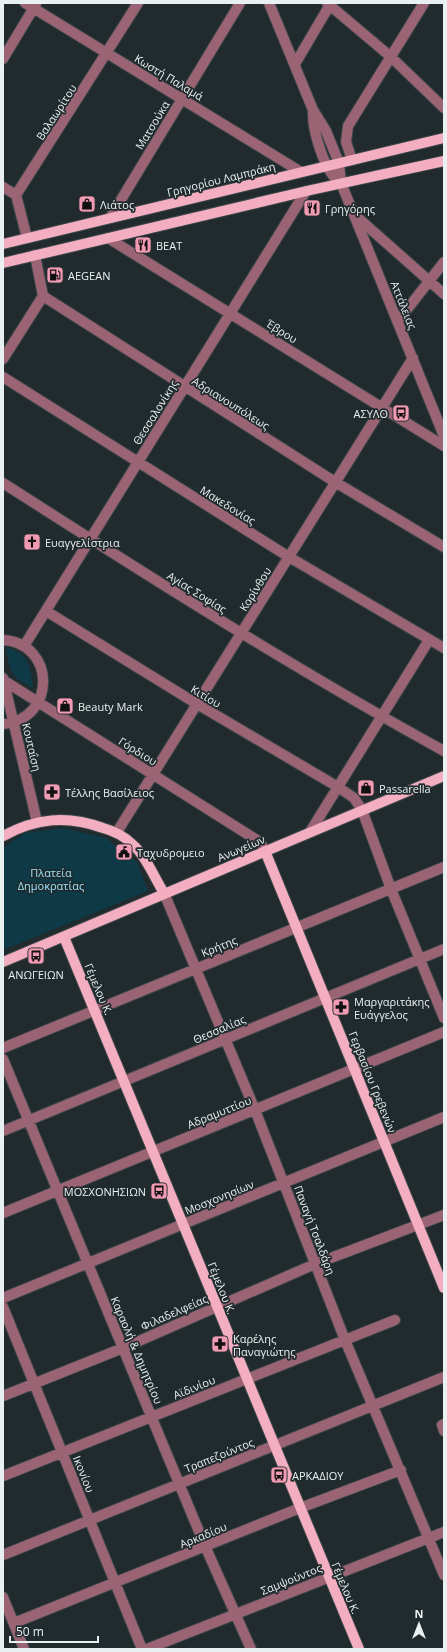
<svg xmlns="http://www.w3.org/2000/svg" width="447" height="1652" font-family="'Open Sans',sans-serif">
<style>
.green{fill:#0d3a46}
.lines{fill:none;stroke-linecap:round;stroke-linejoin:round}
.minor-casing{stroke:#3d4749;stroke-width:12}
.major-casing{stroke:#3d4749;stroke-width:12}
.minor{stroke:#9b6474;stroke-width:10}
.major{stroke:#f3aec1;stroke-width:10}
.labels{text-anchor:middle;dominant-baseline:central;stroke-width:3.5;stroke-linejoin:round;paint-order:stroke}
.street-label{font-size:11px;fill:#e9f0f2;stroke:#212b2e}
.poi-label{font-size:11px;fill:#e9f0f2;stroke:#212b2e;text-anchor:start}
.park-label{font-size:11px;fill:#99e3fa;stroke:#212b2e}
</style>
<rect width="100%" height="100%" fill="#212b2e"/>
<path class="green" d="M6,647C30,655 30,665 33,688C9,675 11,674 6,647Z
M63,828L106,838L137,862L148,891L3,950V848L25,833Z"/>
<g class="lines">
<g class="minor-casing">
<path id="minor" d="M25,3L301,172
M269,3L313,110L326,131L339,163L341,183L444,436
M327,3L391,57L444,108
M3,59L36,4
M295,64L331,3
M313,110C312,129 324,173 341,183
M352,160L346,142L348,126L424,3
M3,187L16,195
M357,217L444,294
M110,218L240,3
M27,238L16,195L138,3
M108,238L444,446
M35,255L43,296L335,482L444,547
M398,321L444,262
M3,359L43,296
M3,377L289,557L444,648
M3,483C148,576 293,668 444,751
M46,611L197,704L338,787L354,798L362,810L391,889L444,1018
M3,640C56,643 57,719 3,724
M24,646L306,191
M3,678L37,822
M3,680L260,842L265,851
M117,832L413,358
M310,832L429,640
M164,893L255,1110L345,1340L444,1575
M3,1048L444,867
M3,1059L205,1546L251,1649
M3,1131L444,949
M3,1213L444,1032
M3,1298L444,1117
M3,1307L142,1649
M3,1396L123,1348L315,1264L444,1215
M444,1424L442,1425L444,1431
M3,1476L395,1320
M3,1555L444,1377
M3,1597L24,1649
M14,1623L300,1508L401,1470
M147,1649L444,1532"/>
</g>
<g class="major-casing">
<path id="major" d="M3,244L444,138
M3,263L311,190L444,161
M3,836C36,818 67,815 103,828C114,831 124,836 132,844C146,856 154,877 164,893
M265,851L444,1288
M64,937L359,1649
M3,962L444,776"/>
</g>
<use href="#minor" class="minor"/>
<use href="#major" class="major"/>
</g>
<defs>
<g id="shop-square" transform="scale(0.9)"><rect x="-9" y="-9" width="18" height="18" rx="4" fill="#f19ab3" stroke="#212b2e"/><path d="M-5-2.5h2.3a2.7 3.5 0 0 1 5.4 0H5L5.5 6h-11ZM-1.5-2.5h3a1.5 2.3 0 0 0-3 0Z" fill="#111"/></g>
<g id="restaurant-square" transform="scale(0.9)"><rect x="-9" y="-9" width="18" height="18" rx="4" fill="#f19ab3" stroke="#212b2e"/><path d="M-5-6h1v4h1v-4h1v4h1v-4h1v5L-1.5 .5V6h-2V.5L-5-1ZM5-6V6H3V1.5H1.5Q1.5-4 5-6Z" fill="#111"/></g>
<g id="fuel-square" transform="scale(0.9)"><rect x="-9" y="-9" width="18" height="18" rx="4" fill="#f19ab3" stroke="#212b2e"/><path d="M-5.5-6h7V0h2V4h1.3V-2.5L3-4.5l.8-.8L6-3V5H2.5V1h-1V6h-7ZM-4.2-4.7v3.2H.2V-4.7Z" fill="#111"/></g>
<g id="bus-square" transform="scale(0.9)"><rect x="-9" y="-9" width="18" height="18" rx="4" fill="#f19ab3" stroke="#212b2e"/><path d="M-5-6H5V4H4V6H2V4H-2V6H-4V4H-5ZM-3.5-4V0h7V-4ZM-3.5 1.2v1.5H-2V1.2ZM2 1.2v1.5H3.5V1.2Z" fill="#111"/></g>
<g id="church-square" transform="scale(0.9)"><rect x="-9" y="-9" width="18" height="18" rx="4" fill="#f19ab3" stroke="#212b2e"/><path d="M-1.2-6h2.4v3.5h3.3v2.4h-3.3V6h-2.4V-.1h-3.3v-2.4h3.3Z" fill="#111"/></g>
<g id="pharmacy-square" transform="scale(0.9)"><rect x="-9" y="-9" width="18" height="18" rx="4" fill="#f19ab3" stroke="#212b2e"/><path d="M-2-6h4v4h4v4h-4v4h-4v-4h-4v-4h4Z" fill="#111"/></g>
<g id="civic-square" transform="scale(0.9)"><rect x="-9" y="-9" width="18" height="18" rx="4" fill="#f19ab3" stroke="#212b2e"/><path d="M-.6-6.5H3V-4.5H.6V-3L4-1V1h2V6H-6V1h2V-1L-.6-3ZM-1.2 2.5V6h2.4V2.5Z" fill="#111"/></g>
</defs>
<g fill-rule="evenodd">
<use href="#shop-square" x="87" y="204"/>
<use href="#restaurant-square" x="312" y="208"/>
<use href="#restaurant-square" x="143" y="245"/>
<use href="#fuel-square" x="55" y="275"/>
<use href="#bus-square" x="401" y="413"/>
<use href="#church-square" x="32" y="542"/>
<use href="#shop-square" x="65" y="706"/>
<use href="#shop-square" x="366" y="788"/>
<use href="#pharmacy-square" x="52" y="792"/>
<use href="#civic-square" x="124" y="852"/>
<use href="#bus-square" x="36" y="956"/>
<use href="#pharmacy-square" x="341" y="1007"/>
<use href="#bus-square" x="159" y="1191"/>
<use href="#pharmacy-square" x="220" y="1344"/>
<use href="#bus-square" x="279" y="1475"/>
</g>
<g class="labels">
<g class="street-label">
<text transform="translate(169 77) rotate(31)">Κωστή Παλαμά</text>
<text transform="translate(56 112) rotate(-57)">Βαλαωρίτου</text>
<text transform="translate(152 125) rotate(-59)">Ματσούκα</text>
<text transform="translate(221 179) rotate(-14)">Γρηγορίου Λαμπράκη</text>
<text transform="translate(404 305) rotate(68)">Αττάλειας</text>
<text transform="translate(282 331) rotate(32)">Έβρου</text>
<text transform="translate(231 403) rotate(32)">Αδριανουπόλεως</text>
<text transform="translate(155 412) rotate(-58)">Θεσσαλονίκης</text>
<text transform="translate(228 505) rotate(32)">Μακεδονίας</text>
<text transform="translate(255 589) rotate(-58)">Κορίνθου</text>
<text transform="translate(197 592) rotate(32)">Αγίας Σοφίας</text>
<text transform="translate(206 696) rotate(31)">Κιτίου</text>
<text transform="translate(32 747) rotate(77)">Κουταΐση</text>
<text transform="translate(138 751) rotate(32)">Γόρδιου</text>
<text transform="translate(241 848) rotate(-23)">Ανωγείων</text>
<text transform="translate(219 946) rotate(-22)">Κρήτης</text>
<text transform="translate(99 989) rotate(67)">Γέμελου Κ.</text>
<text transform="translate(219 1029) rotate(-23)">Θεσσαλίας</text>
<text transform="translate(373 1082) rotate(68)">Γερβασίου Γρεβενών</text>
<text transform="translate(219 1112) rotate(-22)">Αδραμυττίου</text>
<text transform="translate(219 1197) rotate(-22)">Μοσχονησίων</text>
<text transform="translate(315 1230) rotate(69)">Παναγή Τσαλδάρη</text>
<text transform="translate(222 1288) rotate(68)">Γέμελου Κ.</text>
<text transform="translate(174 1312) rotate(-24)">Φιλαδελφείας</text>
<text transform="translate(137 1350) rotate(67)">Καραολή &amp; Δημητρίου</text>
<text transform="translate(194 1387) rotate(-22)">Αϊδινίου</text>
<text transform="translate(219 1455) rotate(-22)">Τραπεζούντος</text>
<text transform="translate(84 1474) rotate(68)">Ικονίου</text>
<text transform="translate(203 1535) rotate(-22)">Αρκαδίου</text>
<text transform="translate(291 1579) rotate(-22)">Σαμψούντος</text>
<text transform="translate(346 1588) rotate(67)">Γέμελου Κ.</text>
</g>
<g class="poi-label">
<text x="100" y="204">Λιάτος</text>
<text x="325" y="208">Γρηγόρης</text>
<text x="156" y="245">ΒΕΑΤ</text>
<text x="68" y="275">AEGEAN</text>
<text x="388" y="413" text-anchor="end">ΑΣΥΛΟ</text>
<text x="45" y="542">Ευαγγελίστρια</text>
<text x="78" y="706">Beauty Mark</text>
<text x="379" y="788">Passarella</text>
<text x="65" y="792">Τέλλης Βασίλειος</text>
<text x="137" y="852">Ταχυδρομειο</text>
<text x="36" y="974" text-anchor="middle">ΑΝΩΓΕΙΩΝ</text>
<text x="354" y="1001">Μαργαριτάκης<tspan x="354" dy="13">Ευάγγελος</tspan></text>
<text x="146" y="1191" text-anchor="end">ΜΟΣΧΟΝΗΣΙΩΝ</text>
<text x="233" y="1338">Καρέλης<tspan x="233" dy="13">Παναγιώτης</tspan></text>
<text x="292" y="1475">ΑΡΚΑΔΙΟΥ</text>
</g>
<g class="park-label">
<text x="51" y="872">Πλατεία<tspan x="51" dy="13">Δημοκρατίας</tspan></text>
</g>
</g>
<rect width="447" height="1652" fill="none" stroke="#e9f0f2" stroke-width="8"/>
<g transform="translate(419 1624)" stroke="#212b2e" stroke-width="3" paint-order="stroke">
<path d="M0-3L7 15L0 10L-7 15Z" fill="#e9f0f2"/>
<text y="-6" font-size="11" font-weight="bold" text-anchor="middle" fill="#e9f0f2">N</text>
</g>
<path d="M10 1636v6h88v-6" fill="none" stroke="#e9f0f2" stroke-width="2"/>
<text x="16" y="1636" font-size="12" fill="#e9f0f2" stroke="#212b2e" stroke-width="3" paint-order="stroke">50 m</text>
</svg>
